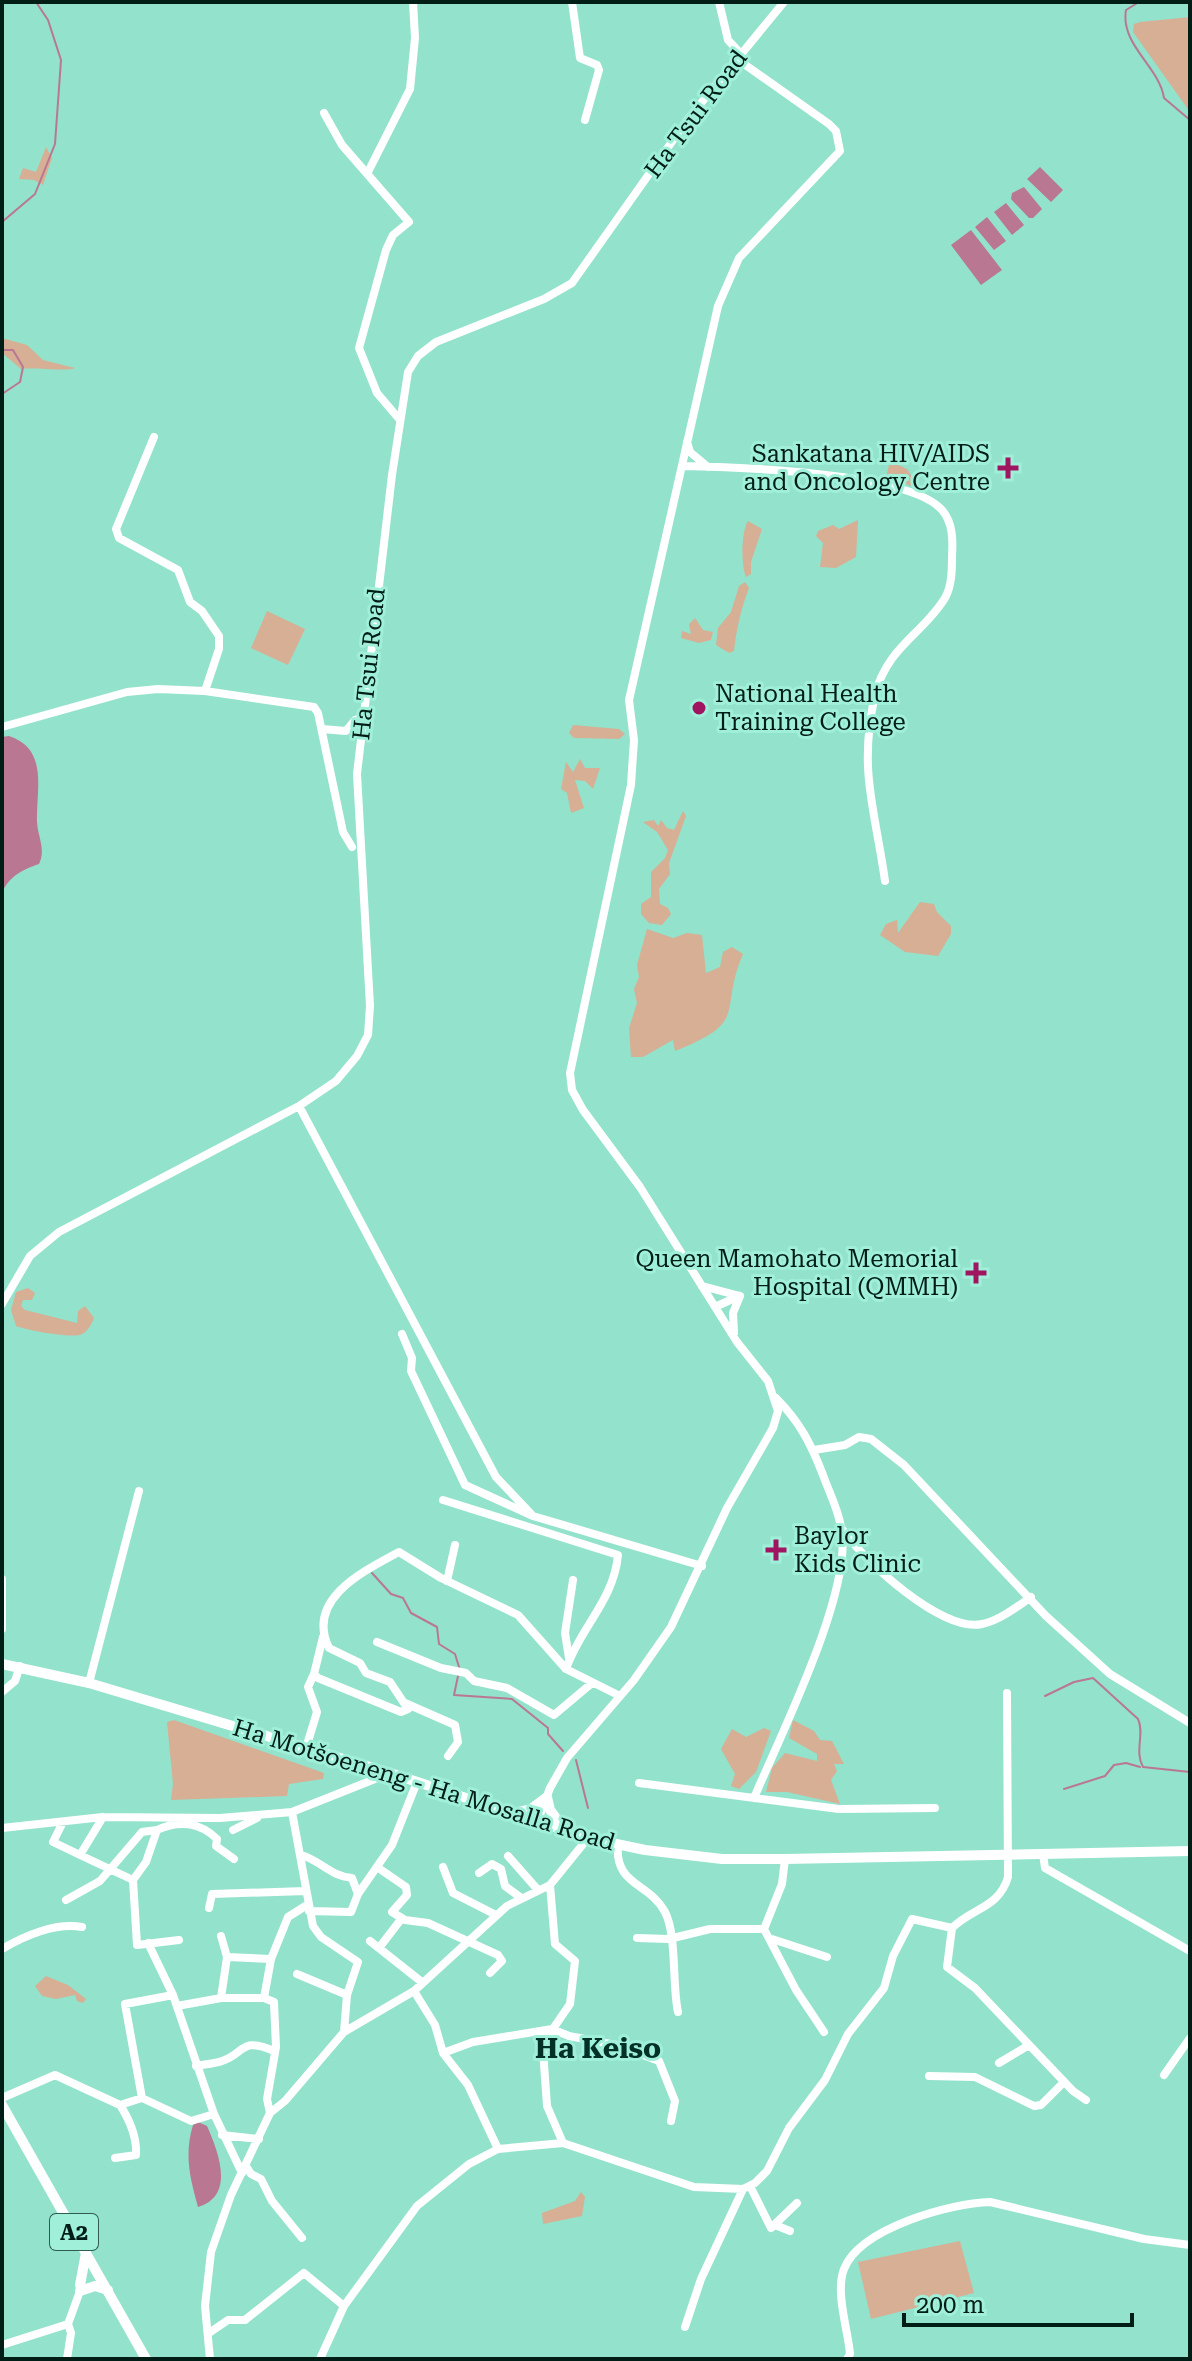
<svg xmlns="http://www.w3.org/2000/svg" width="1192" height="2361" font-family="'Roboto Serif',serif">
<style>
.green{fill:#d6af95}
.water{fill:#ba7792}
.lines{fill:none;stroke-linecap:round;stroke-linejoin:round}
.stream{stroke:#ba7792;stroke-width:2}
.minor{stroke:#fff;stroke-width:8}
.major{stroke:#fff;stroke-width:10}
.poi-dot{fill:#9f1560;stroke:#a0f0d9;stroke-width:3}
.labels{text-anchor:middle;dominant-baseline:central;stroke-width:6;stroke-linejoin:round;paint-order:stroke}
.shield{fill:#a0f0d9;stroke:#305c50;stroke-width:2}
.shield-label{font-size:22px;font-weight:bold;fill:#001d16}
.street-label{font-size:24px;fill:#001d16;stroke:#a0f0d9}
.poi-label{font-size:24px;fill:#001d16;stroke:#a0f0d9;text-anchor:end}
.quarter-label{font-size:28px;font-weight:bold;fill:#033127;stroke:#a0f0d9}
</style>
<rect width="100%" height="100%" fill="#93e2cc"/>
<path class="green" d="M1190,17V112L1133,32L1134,24L1140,22Z
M46,147L52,158L43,185L34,180L19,179L23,168L36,172Z
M2,338L27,345L43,360L75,368C68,372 36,367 21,369L2,353Z
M890,461L907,469L920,489L886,477Z
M858,520L856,557L836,568L820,567L823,543L816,536L818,531L833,525L839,529Z
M748,521L762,529L751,562V574L746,577C741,565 741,532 748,521Z
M745,582L749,588C741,608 736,631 734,651L729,653L716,645L718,628L731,612L739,586Z
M267,611L305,629L288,665L251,648Z
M695,618L703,630L713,632L711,640L699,643L681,638L682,631L691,634L689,624Z
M573,725L619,729L625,734L619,739L574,738L569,733Z
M580,759L585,768H600L593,789L585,781L575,780L584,808L571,813L567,793L561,789L566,762L573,772Z
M683,811L686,816L669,863L670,874L659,889L660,904L668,908L671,914L662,925L649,923L641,914V904L651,897V872L665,858L668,850L657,832L643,822L654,820L658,826L661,820L667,828L674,830Z
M920,902L934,904L937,912L951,926V934L938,956L905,952L880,935L886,924L897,920L898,933Z
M647,929L673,938L687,933L702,935L706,973L720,967L723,952L732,947L743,954C718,1012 751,1021 675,1051L673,1040L643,1057H631L629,1028L637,1003L634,989L639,977L637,965Z
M28,1288L35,1293L32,1300H23L21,1306L25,1310L77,1323L78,1311L85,1306L94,1318C92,1323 88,1331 82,1334C73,1339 26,1330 16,1326L11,1310L16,1292Z
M174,1720L324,1773L323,1779L289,1784L287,1796L171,1800L173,1784L167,1722Z
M793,1720L814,1731L820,1740L832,1741L844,1764H834L837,1771L831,1780L840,1804L787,1792H766L772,1768L785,1753L817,1761V1754L789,1738Z
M764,1728L771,1731L756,1772L739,1789L731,1786L735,1774L721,1749L732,1729L746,1737Z
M46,1976L68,1985L86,1999L83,2003L77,2001L75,1995L56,1999L42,1996L35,1986Z
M581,2192L585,2197L582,2216L543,2224L542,2213L575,2201Z
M960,2241L974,2293L871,2319L858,2262Z"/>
<path class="water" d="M1040,167L1063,190L1051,202L1027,179Z
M1024,187L1042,209L1033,218H1029L1011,199L1012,193Z
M1006,203L1024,225L1012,235L994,212Z
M987,217L1006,241L994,250L975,227Z
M971,230L1002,270L981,285L951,245Z
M9,736C49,749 36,790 37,822C38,838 46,849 39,864C22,870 11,875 2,892V737Z
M198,2122L207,2126C218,2151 236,2196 198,2207C190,2178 184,2155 193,2125Z"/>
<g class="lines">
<path class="stream" d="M1139,2L1126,10C1120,45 1159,66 1164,98L1190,120
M2,222L35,194L55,144L61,60L48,20L36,2
M2,350H13L23,367L20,382L2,394
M372,1573L391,1594L403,1598L411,1613L437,1627L439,1644L455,1654L460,1670
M458,1676L454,1695L512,1699L548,1728V1734L563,1751
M1045,1696L1074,1682L1093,1678L1138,1719C1145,1734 1134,1751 1143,1767L1190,1772
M576,1760L588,1808
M1064,1789L1105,1776L1114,1765L1126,1763L1140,1767"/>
<path class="minor" d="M572,2L580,58L597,65L599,70L585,120
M719,2L728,40L741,54
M324,113L342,145L409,222L393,235L386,250L359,348L377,393L400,420
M368,172L410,89L415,38L413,2
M154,437L116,529L119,538L178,570L190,602L202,611L219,636V649L205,691
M687,442L690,452L708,467
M682,466C734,467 909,472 942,510C953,523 953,540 952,556C952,569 952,586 945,598C923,634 887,647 875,695C858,770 875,809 885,881
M2,727L127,692L158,689L205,691L314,707L318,713L343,832L352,847
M322,729L346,731L355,720L363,718
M299,1106L496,1477L533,1516
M702,1286L740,1296
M2,1304L30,1256L59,1232L299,1106L336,1081L357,1056L368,1035L370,1006L357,774L392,475L408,372L418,356L436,342L544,299L572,283L688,119L784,2
M715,1307L739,1296
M734,1333L733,1313L740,1296
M402,1334L412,1358L411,1371L465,1485L533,1516L702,1566
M814,1450L845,1445L859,1437L871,1439L904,1465L1046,1616L1110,1674L1190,1723
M443,1500L618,1555C614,1600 580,1628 566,1669
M843,1530C863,1560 942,1633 982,1624C998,1621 1017,1607 1031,1597
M2,1579V1629
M447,1581L455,1545
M323,1637L314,1674L318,1678L401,1712L408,1709L390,1682L366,1673L360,1663L329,1648C305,1599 364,1571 399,1552L441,1578L518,1615L566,1669L620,1696
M377,1642L441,1668L466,1673L474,1681L507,1688L554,1715L592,1683
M569,1658L565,1633L573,1580
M89,1683L139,1491
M2,1692L15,1681L20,1666
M405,1703L455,1725L458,1742L448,1756
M306,1748L317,1712L308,1687L314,1674
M639,1783L839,1809L935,1808
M754,1798C779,1738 855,1588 841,1527C838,1509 829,1492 823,1475C811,1444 800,1422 776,1398
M292,1812L313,1926L321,1937L358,1962L347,1995L344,2032
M103,1817L80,1855L133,1880L137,1945L179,1940
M538,1820L550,1788L567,1758L634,1680L671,1627L727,1508L773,1428L778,1411L768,1381L737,1342L640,1187L583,1110L572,1090L570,1073L631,785L634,740L629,700L718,306L739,258L840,151L836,131L829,124L737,59
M63,1822L53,1842L80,1855
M2,1828L103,1817L220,1818L292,1812L390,1773
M233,1830L257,1818
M618,1844C614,1886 649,1882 665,1912C677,1935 672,1985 678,2012
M1043,1854L1045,1868L1190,1951
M301,1855C320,1860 330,1876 352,1878L358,1894
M508,1856L538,1890
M785,1859L782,1884L764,1929L796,1990L824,2032
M377,1867L406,1887L407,1895L392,1912L405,1920L428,1923L498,1955L502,1961L490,1973
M443,1867L453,1893L496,1915
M479,1873L492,1864L501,1869L505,1886L520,1897
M133,1880L146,1862L157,1830C178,1820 200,1822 217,1839L216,1846L234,1859
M550,1885L555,1944L575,1961L570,2004L546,2039L543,2050L547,2106L563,2143
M66,1900L100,1881L142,1832L157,1830
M209,1908L212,1894L305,1891
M309,1911L351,1912L358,1894L392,1845L417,1782
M952,1928C972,1908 999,1908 1008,1877L1007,1693
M637,1938L669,1939L710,1929H764
M772,1939L827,1957
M370,1941L423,1983
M379,1948L402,1918
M2,1949C24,1936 56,1922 82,1927
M227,1957L271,1959
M297,1974L347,1995
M414,1991L435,2025L443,2053L468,2085L498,2149
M221,1998L227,1957L221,1936
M177,2006L221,1998H264
M443,2053L473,2042L552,2029L569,2036L616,2045L659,2061L675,2101L671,2121
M999,2063L1029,2045
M196,2066C204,2064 214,2064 222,2061C245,2054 240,2036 274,2051
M1164,2075L1190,2038
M929,2076L975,2077L1034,2106L1041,2105L1064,2082
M2,2098L55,2075L120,2105L142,2098L191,2121L214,2114L173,1995L148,1943
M142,2098L125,2004L173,1995
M270,2113L267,2099L276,2047L274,2002L264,1998L271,1959L288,1917L307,1905
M214,2114L242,2173
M222,2135L259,2139
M115,2158L136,2155C137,2138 129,2119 120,2105
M246,2166L251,2174L261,2179L272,2201L302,2238
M750,2186L771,2228L797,2203
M775,2225L790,2231
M685,2327L701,2279L743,2189
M209,2333L228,2320H245L304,2273L344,2306
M2,2345L68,2324L80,2291
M67,2359L71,2333L68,2324
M210,2359L205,2306L211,2252L231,2195L270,2113L285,2101L344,2032L414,1991L507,1906L550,1885L588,1838
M320,2359L344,2306L417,2206L469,2164L498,2149L563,2143L694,2187L743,2189L755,2183L767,2171L789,2128L825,2080L848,2034L884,1988L893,1956L912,1919L952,1928L947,1967L975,1988L1073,2091L1086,2100
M847,2359L850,2354C848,2330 835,2292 844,2269C860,2228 951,2203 990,2202L1144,2239L1190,2245"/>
<path class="major" d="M2,1664L89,1683L390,1773L588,1838L645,1850L722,1859H785L1190,1851
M518,1812L531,1809L547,1797L550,1810L564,1829
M2,2105L146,2359
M80,2285L86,2253
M80,2291L95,2286L108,2290"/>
</g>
<g class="poi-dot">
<path d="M1004 456h8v8h8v8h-8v8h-8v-8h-8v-8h8z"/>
<circle cx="699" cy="708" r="8"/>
<path d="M972 1261h8v8h8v8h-8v8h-8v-8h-8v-8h8z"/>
<path d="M772 1538h8v8h8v8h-8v8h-8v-8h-8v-8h8z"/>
</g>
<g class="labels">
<rect class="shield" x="50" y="2214" width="48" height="36" rx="6"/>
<g class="shield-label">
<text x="74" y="2232">A2</text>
</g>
<g class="street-label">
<text transform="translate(696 114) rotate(-53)">Ha Tsui Road</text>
<text transform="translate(369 664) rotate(-84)">Ha Tsui Road</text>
<text transform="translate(424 1785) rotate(17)">Ha Motšoeneng - Ha Mosalla Road</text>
</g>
<g class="poi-label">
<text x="990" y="454">Sankatana HIV/AIDS<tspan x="990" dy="28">and Oncology Centre</tspan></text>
<text x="715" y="694" text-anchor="start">National Health<tspan x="715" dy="28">Training College</tspan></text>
<text x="958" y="1259">Queen Mamohato Memorial<tspan x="958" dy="28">Hospital (QMMH)</tspan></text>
<text x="794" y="1536" text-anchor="start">Baylor<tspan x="794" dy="28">Kids Clinic</tspan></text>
</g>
<g class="quarter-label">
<text x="598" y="2048">Ha Keiso</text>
</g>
</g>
<rect width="1192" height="2361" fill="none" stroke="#001d16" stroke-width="8"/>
<path d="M904 2313v12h228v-12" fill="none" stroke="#001d16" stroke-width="4"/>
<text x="916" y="2313" font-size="24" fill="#001d16" stroke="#a0f0d9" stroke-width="6" paint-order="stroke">200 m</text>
</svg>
